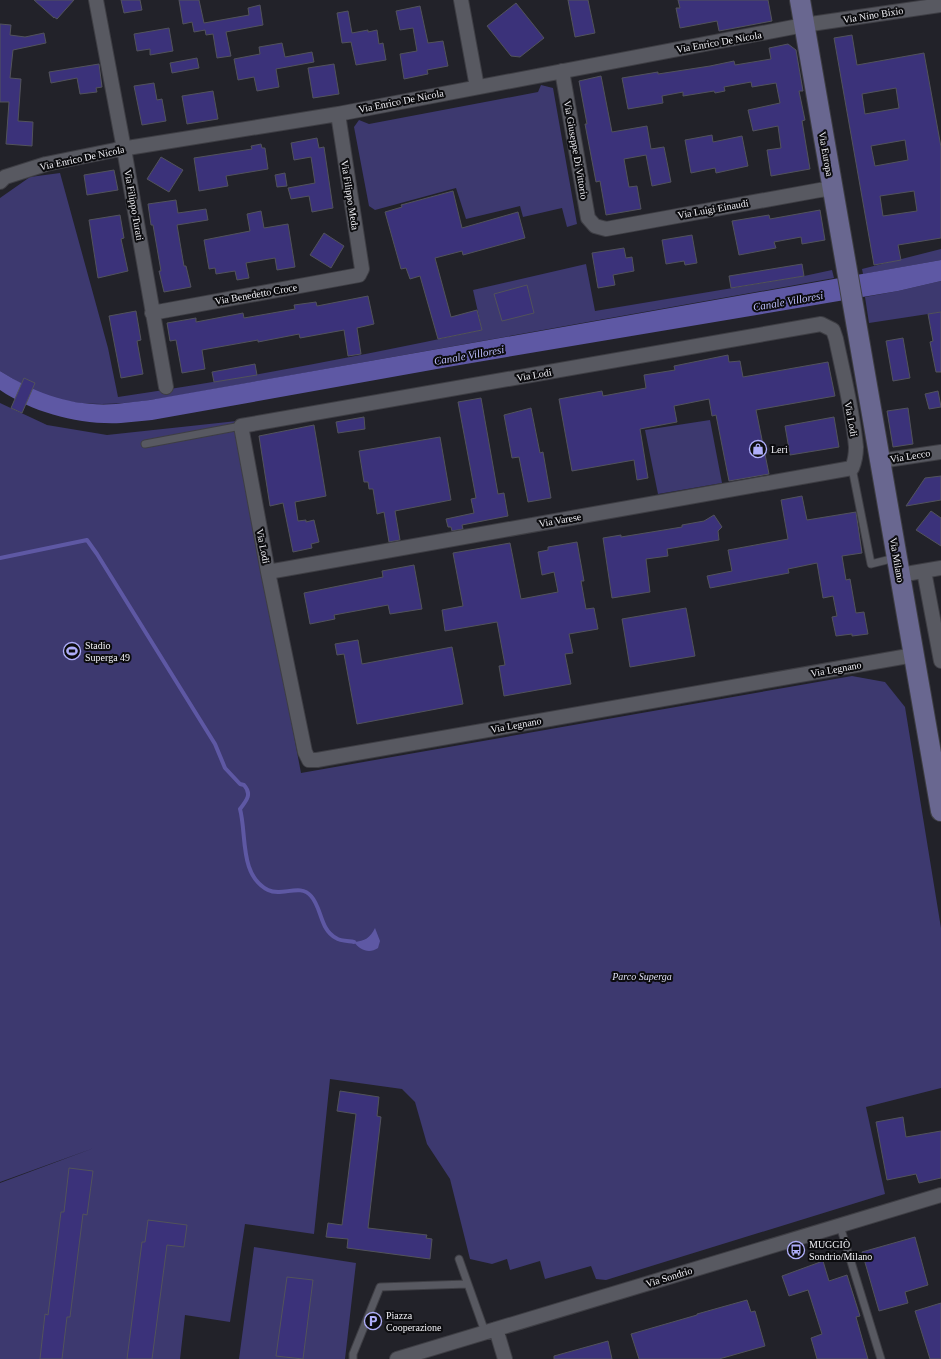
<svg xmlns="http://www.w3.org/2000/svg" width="941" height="1359" font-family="Georgia,serif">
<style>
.green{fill:#3d396f}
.water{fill:#5e58a4}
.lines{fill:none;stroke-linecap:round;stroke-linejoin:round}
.stream{stroke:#5e58a4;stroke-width:4}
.building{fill:#3b327a;stroke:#52535b;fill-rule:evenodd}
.lane-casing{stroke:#3e3e44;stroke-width:9}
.street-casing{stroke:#3e3e44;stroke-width:16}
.secondary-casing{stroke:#3e3e44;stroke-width:22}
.lane{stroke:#585961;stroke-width:7}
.street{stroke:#585961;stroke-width:14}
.secondary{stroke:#696790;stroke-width:20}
.labels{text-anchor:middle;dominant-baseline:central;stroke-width:4;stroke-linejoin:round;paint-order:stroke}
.street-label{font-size:10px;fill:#f1f1f6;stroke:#0c0c0f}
.poi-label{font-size:10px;fill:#f1f1f6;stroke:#0c0c0f;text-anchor:start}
.park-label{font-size:10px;font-style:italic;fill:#dfdff5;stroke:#0c0c0f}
.water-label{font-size:11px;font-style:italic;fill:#babaf9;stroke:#0c0c0f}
</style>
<rect width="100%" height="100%" fill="#222229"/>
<path class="green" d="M541,85L553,88L577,224L567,227L562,208L523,217L520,206L466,219L456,188L375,210L369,206L354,127L359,120L369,124L538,92Z
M60,173L108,348L118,397C240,379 361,356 482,330L473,290L586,264L595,311L804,276L832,270L834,278L214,389C156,399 91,416 34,391C23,385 11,378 0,371V198L30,177Z
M941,249V260L863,274L862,269Z
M941,281V312L869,323L865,297L898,291Z
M0,403L47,425L107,435L237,421L239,445L301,773L852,676L885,682L905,707L941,928V1088L866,1107L885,1194L606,1280L596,1279L591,1266L545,1279L540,1261L510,1270L507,1259L492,1264L470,1259L450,1179L427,1144L415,1102L402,1089L330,1079L314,1234L245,1224L230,1322L185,1315L180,1359H0V1183L94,1148L0,1182Z
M710,420L722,483L658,494L645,430Z
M254,1247L356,1263L345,1359H239Z"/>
<path class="water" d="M941,260V281L898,291L448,367L152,420C142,421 131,422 121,423C79,425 34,413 0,390V371C37,394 72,407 116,404C127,403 139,401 150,400Z
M375,928L380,941L378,948C369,954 360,950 354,942C365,941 370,938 375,928Z"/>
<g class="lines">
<path class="stream" d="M0,558L87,540L97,554L215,744L225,768L240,784L244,785C252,794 247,800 240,809C247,835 239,875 268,890C282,897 300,883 311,896C322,908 320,930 336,938C340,941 348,941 354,942"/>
</g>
<path class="building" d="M34,0H74L57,19L54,17V18Z
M121,0H140L142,10L124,13Z
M179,0H199L204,23L249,15L248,8L260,5L263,25L226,32L231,56L217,58L213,34L206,35L205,30L194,32L192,22L183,24Z
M568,0H588L595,33L575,37Z
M678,0H768L772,21L719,31L717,21L680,28L676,8H680Z
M516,3L544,38L520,57L511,56L487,26Z
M420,6L428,43L443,41L448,66L427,70L428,74L404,79L400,54L417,51L413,28L400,30L396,11Z
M348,11L352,33L368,30V32L377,30L379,44L383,43L386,60L356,65L351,42L342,43L337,13Z
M0,24L11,25L10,35L25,37L44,33L46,43L13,50L10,78L21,79L18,121L33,122L32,146L6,144L9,102H0Z
M169,28L173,51L150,55V49L137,51L134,34Z
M852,35L857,65L924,53L941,147V238L898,245L901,260L874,265L834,38ZM896,88L899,108L865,114L862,94ZM905,140L908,160L875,166L871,146ZM914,191L917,211L883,216L880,196Z
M282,43L285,57L312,52L314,62L276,69L279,87L257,91L254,77L238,80L234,59L260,54L259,47Z
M788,44L796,50L803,91H799L805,120L802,121L810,169L771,176L767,150L781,148L778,126L753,131L748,110L780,103L776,83L752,87L751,82L724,87L725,91L715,93L714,91L683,96V92L662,96L663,103L628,109L622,78L658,72V74L710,66L734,61L735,65L771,59L769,48Z
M197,58L199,68L172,73L170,63Z
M99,64L102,87L96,88L97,92L80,94L77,78L51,83L49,72Z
M334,64L339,94L313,98L308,68Z
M601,76L612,132L647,126L651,149L664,147L671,182L652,186L646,155L624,159L629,187L637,186L641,209L606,215L600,181L596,182L585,124H587L579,81Z
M154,83L157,100L162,99L166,121L142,125L134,86Z
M213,91L218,119L187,124L182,96Z
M712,135L713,142L742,136L748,166L716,173L715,168L691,173L685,140Z
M317,138L319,148L324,147L333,208L312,212L309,196L291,199L288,188L315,183L311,157L294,160L291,143Z
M261,144L262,148H265L268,169L226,176L228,186L199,191L194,158L252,149L251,146Z
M161,157L183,170L169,192L147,179Z
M114,170L118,190L87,195L84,175Z
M285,173L287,186L277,187L275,175Z
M453,191L462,228L518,212L525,238L463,255L462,251L435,258L451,317L477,310L482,330L438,339L420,276L410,279L406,268L401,269L385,212L402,207L401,205Z
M176,200L178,213L206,209L208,220L177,225L184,266H186L191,287L164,292L159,271H161L153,225H151L148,204Z
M820,210L825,240L802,244L801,237L774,242L776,248L739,255L732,221L769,215L770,219Z
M261,211L264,228L288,224L295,267L277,270L275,258L246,263L249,278L237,280L235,271L216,274L215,268L209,269L204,240L250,231L247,214Z
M120,215L124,238L121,239L128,271L98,278L89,220Z
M324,233L344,246L331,268L310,255Z
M692,235L697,263L685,265L684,261L666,264L662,240Z
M624,248L626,258L632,257L634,271L613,275L615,285L598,288L592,253Z
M802,264L804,276L731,288L729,276Z
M527,285L534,313L502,321L494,294Z
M368,296L374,324L357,328L361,354L348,356L344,330L300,338L299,334L258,342V340L202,350L205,369L182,373L176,340L170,341L167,323L196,318V322L243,313L244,318L295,309L294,305L316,302L317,306Z
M136,311L141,340L137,341L143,374L121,378L109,316Z
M941,312V372H936L930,342L933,341L928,314Z
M903,338L910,378L893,381L886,341Z
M728,355L729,362L740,361L743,377L828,362L835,396L756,410L769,474L729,481L716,415L712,416L709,399L674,406L677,422L640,429L648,478L637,480L634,460L572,471L559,399L602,391L603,396L646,388L644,375L675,370L674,366Z
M255,364L257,375L214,382L212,372Z
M24,378L35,383L22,413L11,408Z
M938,391L941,407L929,409L925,394Z
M481,398L498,494L504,493L508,516L462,525L463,529L452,531L451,527H448L446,519L474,513L471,499L476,498L458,402Z
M531,408L540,453L543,452L551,498L528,502L519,457L512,458L504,415Z
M908,408L913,444L893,447L887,411Z
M364,417L365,429L338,433L336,422Z
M834,417L839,447L790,455L785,426Z
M314,425L326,496L295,502L298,521L306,520V522L314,520L319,542L311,544L312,548L293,552L283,503L270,506L259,436Z
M440,437L451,500L395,511L400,540L389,542L384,512L377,514L373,489H369L368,482H364L359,451Z
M941,476V500L906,506L925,478Z
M802,496L807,520L856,512L862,553L842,556L846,580L850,579L856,613L864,612L868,634L852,636V634L836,636L832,617L837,616L833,596L823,598L817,563L788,569L789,573L710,588L707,576L732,571L728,550L788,539L781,500Z
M931,511L941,518V546L916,530Z
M714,515L722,527L718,531L719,540L667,549L668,556L646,559L650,592L612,598L603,538L621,535V537L682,527V525L704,521Z
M577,542L584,581H581L586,609L594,608L598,629L569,634L573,653L565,654L571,684L504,696L499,666L505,665L497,622L445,631L442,610L463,606L453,553L510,543L521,599L558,592L554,572L542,575L538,552L548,550V547Z
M414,565L422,609L390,614L388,605L334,615L335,619L310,624L304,593L383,577L382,571Z
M686,608L695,656L630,667L622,619Z
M358,640L362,664L452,647L463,704L357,724L344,654L337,655L335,644Z
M340,1091L379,1097L377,1116L381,1117L368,1228L427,1235L426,1238L432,1239L430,1259L347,1248L348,1239L326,1237L328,1223L342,1225L356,1114L337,1111Z
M903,1117L906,1137L941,1131V1178L919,1183L916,1174L887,1180L876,1122Z
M69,1168L93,1171L87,1215L83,1214L70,1317H67L62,1359H40L45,1314L48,1315L61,1212H64Z
M148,1220L187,1225L184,1247L167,1245L152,1359H127L142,1242H145Z
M915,1237L928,1285L905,1292L908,1303L879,1311L862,1252Z
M823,1261L829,1281L847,1275L860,1316L856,1317L868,1359H817L811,1338L822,1334L808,1290L789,1296L782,1276Z
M287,1277L313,1280L303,1359L276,1356Z
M747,1300L751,1312L755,1311L765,1346L719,1359H639L631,1334L697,1315V1314Z
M941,1303V1359H930L915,1311Z
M608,1341L612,1359H554V1356Z"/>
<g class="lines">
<g class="lane-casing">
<path id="lane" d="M145,444L241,426
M852,468L871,564L895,558
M840,1226L881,1359
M459,1259L485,1332
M353,1359V1354L380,1287L467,1284"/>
</g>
<g class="street-casing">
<path id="street" d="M96,0L124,149L166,387
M461,0L477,87
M562,71L588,218L595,226L606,229L820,190L832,189
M0,182L5,177L46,164L115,150L338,114L804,25L941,5
M152,313L359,275L362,269L338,114
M880,461L941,452
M924,571L941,661
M268,572L852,468C855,461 856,454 856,447C853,412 843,373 836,339L833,330L821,324L241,426L268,572L305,752L309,760H317L914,655
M900,575L941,568
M496,1329L505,1359
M397,1359L941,1195"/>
</g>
<g class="secondary-casing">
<path id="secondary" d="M800,0L941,811"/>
</g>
<use href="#lane" class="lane"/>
<use href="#street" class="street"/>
<use href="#secondary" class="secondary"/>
</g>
<defs>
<g id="shop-ring" transform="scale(0.9)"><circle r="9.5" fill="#0c0c0f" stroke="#afaefa" stroke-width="1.5"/><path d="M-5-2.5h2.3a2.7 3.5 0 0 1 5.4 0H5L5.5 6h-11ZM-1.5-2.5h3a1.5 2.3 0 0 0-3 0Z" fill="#afaefa"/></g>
<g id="stadium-ring" transform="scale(0.9)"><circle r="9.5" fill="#0c0c0f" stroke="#afaefa" stroke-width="1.5"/><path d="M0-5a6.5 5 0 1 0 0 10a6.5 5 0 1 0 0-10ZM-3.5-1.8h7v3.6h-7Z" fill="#afaefa"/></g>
<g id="bus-ring" transform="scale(0.9)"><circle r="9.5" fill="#0c0c0f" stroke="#afaefa" stroke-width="1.5"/><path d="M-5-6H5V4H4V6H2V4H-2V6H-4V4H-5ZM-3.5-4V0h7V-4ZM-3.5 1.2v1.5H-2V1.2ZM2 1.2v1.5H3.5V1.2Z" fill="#afaefa"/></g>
<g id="parking-ring" transform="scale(0.9)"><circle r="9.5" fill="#0c0c0f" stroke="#afaefa" stroke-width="1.5"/><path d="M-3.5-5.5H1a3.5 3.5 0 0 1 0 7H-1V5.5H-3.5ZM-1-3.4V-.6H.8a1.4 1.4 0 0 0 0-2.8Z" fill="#afaefa"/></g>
</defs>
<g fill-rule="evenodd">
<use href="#shop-ring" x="758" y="449"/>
<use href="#stadium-ring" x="72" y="651"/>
<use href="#bus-ring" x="796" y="1250"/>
<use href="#parking-ring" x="373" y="1321"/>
</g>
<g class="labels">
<g class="street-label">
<text transform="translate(873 15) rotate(-9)">Via Nino Bixio</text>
<text transform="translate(719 42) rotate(-10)">Via Enrico De Nicola</text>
<text transform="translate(401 101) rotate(-11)">Via Enrico De Nicola</text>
<text transform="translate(576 150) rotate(80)">Via Giuseppe Di Vittorio</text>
<text transform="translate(826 154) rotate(80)">Via Europa</text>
<text transform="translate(82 158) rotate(-12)">Via Enrico De Nicola</text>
<text transform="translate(350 195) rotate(81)">Via Filippo Meda</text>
<text transform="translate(134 205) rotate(80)">Via Filippo Turati</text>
<text transform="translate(713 209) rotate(-10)">Via Luigi Einaudi</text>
<text transform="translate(256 294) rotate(-10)">Via Benedetto Croce</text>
<text transform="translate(534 375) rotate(-10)">Via Lodi</text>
<text transform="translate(851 419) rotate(80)">Via Lodi</text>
<text transform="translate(910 456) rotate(-9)">Via Lecco</text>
<text transform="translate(560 520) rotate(-10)">Via Varese</text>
<text transform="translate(263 546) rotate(79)">Via Lodi</text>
<text transform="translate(897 560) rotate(80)">Via Milano</text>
<text transform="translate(836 669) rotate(-10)">Via Legnano</text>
<text transform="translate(516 725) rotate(-10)">Via Legnano</text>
<text transform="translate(669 1277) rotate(-17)">Via Sondrio</text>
</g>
<g class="poi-label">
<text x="771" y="449">Leri</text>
<text x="85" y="645">Stadio<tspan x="85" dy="12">Superga 49</tspan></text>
<text x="809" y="1244">MUGGIÒ<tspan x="809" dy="12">Sondrio/Milano</tspan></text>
<text x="386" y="1315">Piazza<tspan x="386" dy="12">Cooperazione</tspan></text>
</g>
<g class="park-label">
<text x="642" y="976">Parco Superga</text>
</g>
<g class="water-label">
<text transform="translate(788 301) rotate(-10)">Canale Villoresi</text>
<text transform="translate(469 355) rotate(-10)">Canale Villoresi</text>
</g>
</g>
</svg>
